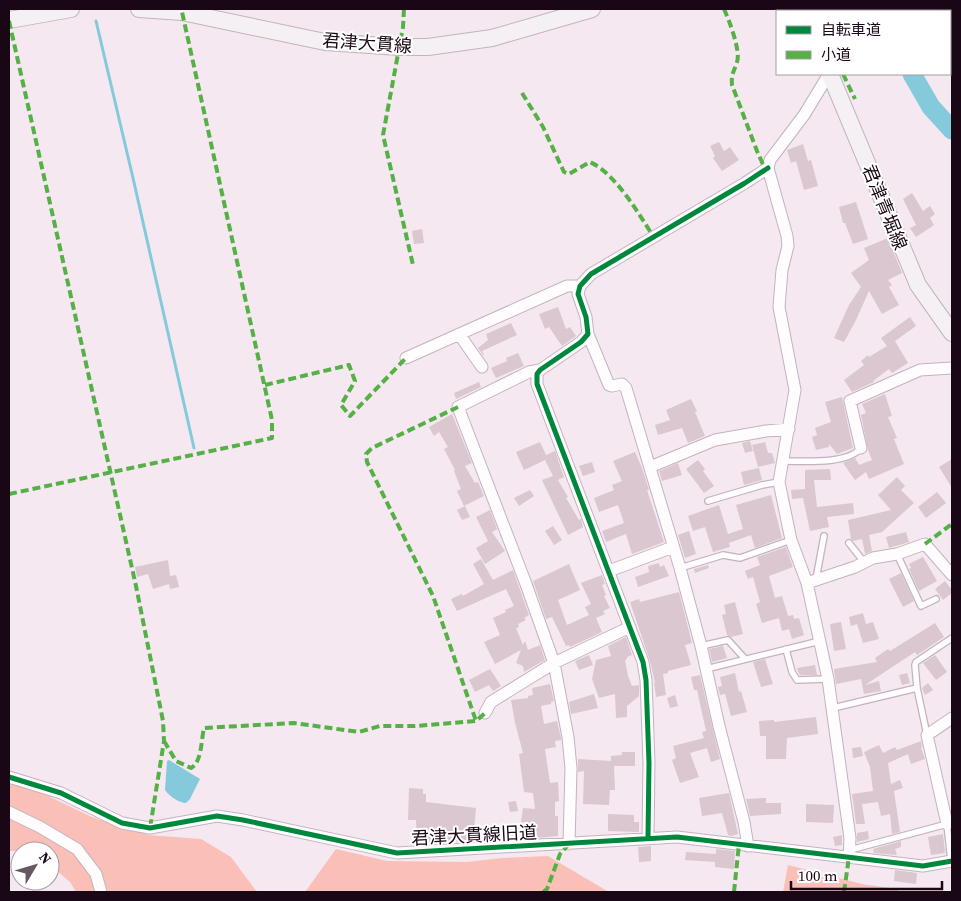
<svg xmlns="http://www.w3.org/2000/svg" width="961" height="901" font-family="'Source Serif 4','Noto Sans JP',serif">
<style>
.green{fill:#fac0b7}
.water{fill:#85c9dc}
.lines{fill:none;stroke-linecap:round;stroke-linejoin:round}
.stream{stroke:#85c9dc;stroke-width:3}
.river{stroke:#85c9dc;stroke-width:19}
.building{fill:#dac7d0}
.service-casing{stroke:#c3b3bf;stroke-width:8}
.minor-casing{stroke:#c3b3bf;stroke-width:13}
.secondary-casing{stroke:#c3b3bf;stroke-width:18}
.service{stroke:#fefcfd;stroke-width:5.5}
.minor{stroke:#fefcfd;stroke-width:11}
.secondary{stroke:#f4f0f4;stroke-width:16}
.quiet{stroke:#55b045;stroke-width:4;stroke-dasharray:8 4;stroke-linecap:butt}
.cycleway-casing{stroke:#fff;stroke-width:8}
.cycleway{stroke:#00873e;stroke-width:5}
.labels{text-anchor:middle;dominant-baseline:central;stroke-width:4;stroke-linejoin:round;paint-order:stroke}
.street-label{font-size:18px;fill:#1a0716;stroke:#fff}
</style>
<rect width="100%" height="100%" fill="#f5e8f1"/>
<path class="green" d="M9,783L29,787L92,817L148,835L201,839L231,857L257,892H76L70,882L50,865V851H9Z
M336,849L387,861L467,862L502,858L548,856L609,892H305Z
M788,865L862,884L897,889L899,892H783Z"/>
<path class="water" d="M169,760L200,779L190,799L186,803C179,803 169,796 165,790L167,761Z"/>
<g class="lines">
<path class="stream" d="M96,21L133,178L194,448"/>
<path class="river" d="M891,9V11
M912,74L931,107L952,130"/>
</g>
<path class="building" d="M719,142L724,151L730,147L739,160L722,171L713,158L715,156L710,146Z
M803,144L808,161L811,160L818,186L804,190L796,161L791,163L787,150Z
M912,193L923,211L930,206L935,214L930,218L934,225L916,237L910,228L916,225L903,199Z
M856,202L868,239L853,244L845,223H843L839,207Z
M422,229L424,243L414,244L412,231Z
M888,238L902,273L888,280L892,285L889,287L899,305L882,314L869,291L856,320L844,342L834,338L849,305L861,287L851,273L869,260L864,248Z
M558,307L566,329L570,327L576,336L562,346L549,327L545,329L539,314Z
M910,317L916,326L895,341L908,363L892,373L889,369L873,381L874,382L852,392L844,380L864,365L861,361L868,355L869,357L887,346L881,338Z
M511,323L517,335L482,351L484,354L483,355L478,348L488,340L486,334Z
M518,353L524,366L496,378L491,368L507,361L506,358Z
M479,382L481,387L456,399L454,393Z
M885,394L892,416L888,417L897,438L894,439L904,464L869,479L866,472L855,480L843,463L855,458L859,465L872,460L868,450L861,415L866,413L862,404Z
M842,397L853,448L837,454L829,444V447L816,450L812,437L817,435L815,428L831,422L825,402Z
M691,399L697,411L695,412L705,436L688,443L682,428L658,435L655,425L670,420L666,410Z
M452,414L472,463L465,466L475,483L478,482L484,496L464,506L457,491L461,489L454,471L455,470L444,449L448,447L439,432L434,436L429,427Z
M750,441L753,451L745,453L742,443Z
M540,442L546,455L555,451L564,477L558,480L568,497L566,498L579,520L581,519L583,527L568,535L542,480L553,476L545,460L524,470L516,452Z
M765,442L768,453H772L775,463L758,467L752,445Z
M635,452L642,468L649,490H647L664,542L632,554L626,534L606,542L602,531L624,523L618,505L599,512L594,498L614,490L612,485L622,481L613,461Z
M952,459V488L939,467Z
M698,460L705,469L703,471L714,486L704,493L686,469Z
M592,462L595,472L583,476L579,466Z
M678,463L682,475L662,481L659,471Z
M759,468L762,480L744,485L741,472Z
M830,469L831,480H814L817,507L853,503L854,514L827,517L829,527L810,531L803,498L792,499L791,490L805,489V470Z
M897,477L905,486L901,490L914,503L882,532L869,535L872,551L865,554L862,539L853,541L851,539L848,520L891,510L878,495Z
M530,490L534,496L519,506L514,498Z
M937,492L946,503L926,518L918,507Z
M771,495L782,538L755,548L751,535L729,543L730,547L713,552L705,527L693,531L688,516L719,505L728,534L743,529L736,505Z
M465,506L470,517L462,520L457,510Z
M490,510L497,529L492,532L505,551L485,564L476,548L488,541L476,517Z
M553,526L562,540L554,545L545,531Z
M689,531L696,554L685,558L678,535Z
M906,532L909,542L889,548L886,537Z
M786,547L793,567L769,576L775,598L782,596L788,616L793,615L794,619L799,618L804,635L792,639L789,629L782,631L779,618L762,623L756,604L760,602L753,577L748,579L745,571L760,565L757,557Z
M923,557L937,581L919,591L909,569L911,568L909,564Z
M481,559L493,580L513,570L519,587L529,615L524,618L526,620L518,624L519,627L516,628L523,645L525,641L528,650L540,645L545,660L524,672L523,666L516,663L521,650L495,664L484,642L500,635L493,618L506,612L505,610L514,606L506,589L457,611L451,599L462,594L463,596L484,584L473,564Z
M168,560L170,576L176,575L179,587L170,589L169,584L153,589L148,574L137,577L135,567Z
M659,563L660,567L664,565L669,576L638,587L635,577L649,572L648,566Z
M569,564L580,590L558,600L567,625L589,615L585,607L591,604L581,583L602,575L605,584L602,585L606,595L604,596L610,608L603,611L605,614L596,618L602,632L570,647L569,645L566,646L552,617L546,619L533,581Z
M708,565L709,568L695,573L694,569Z
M901,573L914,601L903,607L889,579Z
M945,581L952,590V593L943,600L935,589Z
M679,592L692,643L685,645L691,665L668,671V673L663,674L666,695L656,697L654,683H655L650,661L630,602L639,599L640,602Z
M735,602L743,634L731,637L727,635L722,615L726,614L724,605Z
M863,613L866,624L873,622L879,639L863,643L857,624L851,626L849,617Z
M841,622L846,649L834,651L830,624Z
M935,623L944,637L917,655L915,652L865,685L879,681L881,691L864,694L861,679L836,684L834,669L877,662L875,658L888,649L890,651Z
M626,637L632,655L627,657V659L625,660L628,676L632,686L639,685V696L627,706V717L616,718L615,694L599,698L592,679L596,660L611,656L608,646Z
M723,646L727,658L712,662L709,649Z
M589,655L593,665L579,670L575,661Z
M935,655L947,672L936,680L923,663Z
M765,659L773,684L761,687L753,662Z
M815,665L817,675H800L798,672L797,668Z
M490,669L501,686L493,691L489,685L475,692L469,680Z
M735,673L739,692L741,691L747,712L731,716L725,694L720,695L718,687L722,686L720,677Z
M907,673L910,683L902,685L899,675Z
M700,675L720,759L711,762L707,748L690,753L699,777L680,783L672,760L676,758L673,746L704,738L702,732L706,731L697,690H694L691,677Z
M928,683L933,690L925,695L922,688Z
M550,684L554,701L551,702V704L541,706L544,724L557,721L561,738V740L555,741L556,747L545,749L550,783L558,782L559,801L555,802V816H558V836L537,838L535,824L521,822L523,808L535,809L533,793L524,792L519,754L523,753L515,723L511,700L528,698V696L533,695L532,688Z
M594,694L598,708L571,714L569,702Z
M675,695L678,706L670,708L667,698Z
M816,717L818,734L787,738L786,759H766V736H760L759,721L774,720V722Z
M921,741L922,747L921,748L925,759L911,764L908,754L888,763L891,784L900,780L903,788L894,791L900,832L892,834L890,814L881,816L878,802L862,804L865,824H856L852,794L873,791L870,767L864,752L879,745L883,753L895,747L897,750Z
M861,747L863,756L853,758L852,748Z
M622,752H635V766H614L615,790H610L609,805L583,804L584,771L578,772V759L611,761V756L622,755Z
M409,788L423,789V794H426V802L476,808L473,841L417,844L416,820H408Z
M729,793L738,834L731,836L728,835L722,813L702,816L699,798Z
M766,798V803H781V814L750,816L746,799Z
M516,801L518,811L510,812L508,802Z
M806,804L834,805L833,823L806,822Z
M608,814L634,815V822H639V832L608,831Z
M868,831L869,839L857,842V833Z
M943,834L945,853L931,855L928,837Z
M842,835V845L835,846L833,837Z
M901,841V847L895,849L897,855L874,853L873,849Z
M651,846V861L639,862L638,847Z
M716,849L735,851L734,869L715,867V862L685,860L686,852L716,854Z
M895,870L917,873L916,884L894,881Z"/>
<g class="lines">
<g class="service-casing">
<path id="service" d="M783,461C803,461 847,465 861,448
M708,501L762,485L779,482
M849,543L864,562
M897,554L921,606L936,599
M680,568L723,555L740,558L791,540
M816,579L824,536
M701,646L728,640L745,659
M786,649L792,672L797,680L828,679
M706,669L820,641
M833,708L917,688
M927,735L917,688L915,665L916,662L952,638
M850,850L947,824L951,861"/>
</g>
<g class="minor-casing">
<path id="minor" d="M829,74L804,115L770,160L768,168L787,236L788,246L782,270L779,307L795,390L779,482L791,540L807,583L828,679L850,838L849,857
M459,334L482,367
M588,334L609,385L612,386L622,384L626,388L680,568L701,646L719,726L744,822L748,846
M406,358L567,286H580
M540,370L529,372L458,407L526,584L554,663L568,737L571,768L569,844
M861,448L850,401L920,370L952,368
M650,467L715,440L766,431L789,429
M609,571L673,547
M807,583L855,567L873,558L897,554L925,544L952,575
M485,713L491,702L554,663L630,627
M952,718L927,735L947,824L952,821
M9,777L61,793L122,823L150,828L217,816L243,820L397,853L677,837L923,866L952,861
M9,812L40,827L77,849L96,874L101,892
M648,838L649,763L646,680L643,662L537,384V374L540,370L581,342L588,334L586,317L578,294L580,286L591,274L745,183L768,168"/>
</g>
<g class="secondary-casing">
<path id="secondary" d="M139,9L182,12L325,42L399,47H428L492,38L592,9
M804,9L805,11
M9,20L71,9
M830,74L918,285L952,333"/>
</g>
<use href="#service" class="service"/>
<use href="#minor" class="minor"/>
<use href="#secondary" class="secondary"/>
<path class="quiet" d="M404,9L403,27L383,135L413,265
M724,9C729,20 741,51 737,62C734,72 731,73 732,85L757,151L765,169
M825,9V11
M9,21L136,586L163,721L164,741L150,828
M843,74L855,99
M522,93L543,127L564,172L569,174L590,162C615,173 639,214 653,236
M265,385L349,365L355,381L341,405L350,416L406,358
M458,407L372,448L366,454L367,462L433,596L476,721
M9,494L272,438V420L182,12
M925,544L952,524
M164,741L176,761L191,768C202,762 201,740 204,728L294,723L359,732L380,726H415L476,721L485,713
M543,892L547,889L560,854L569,844
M734,892L739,844
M844,892L849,857"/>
<g class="cycleway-casing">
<path id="cycleway" d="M9,777L61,793L122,823L150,828L217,816L243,820L397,853L677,837L923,866L952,861
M648,838L649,763L646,680L643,662L537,384V374L540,370L581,342L588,334L586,317L578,294L580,286L591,274L745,183L768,168"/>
</g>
<use href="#cycleway" class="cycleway"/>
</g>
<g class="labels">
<g class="street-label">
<text transform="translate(367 43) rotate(4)">君津大貫線</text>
<text transform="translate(885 207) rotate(68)">君津青堀線</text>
<text transform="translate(474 835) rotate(-3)">君津大貫線旧道</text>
</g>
</g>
<rect width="961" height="901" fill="none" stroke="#1a0716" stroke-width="20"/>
<rect x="776" y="10" width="175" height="65" fill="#ffffff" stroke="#a39ca2"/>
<rect x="786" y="26" width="25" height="8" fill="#00873e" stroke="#a39ca2"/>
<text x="821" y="35" font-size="15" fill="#1a0716">自転車道</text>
<rect x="786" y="51" width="25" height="8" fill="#55b045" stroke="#a39ca2"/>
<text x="821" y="60" font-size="15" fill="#1a0716">小道</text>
<g transform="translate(35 866) rotate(52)"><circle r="24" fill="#ffffff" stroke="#a39ca2"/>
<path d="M0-4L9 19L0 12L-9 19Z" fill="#675663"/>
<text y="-8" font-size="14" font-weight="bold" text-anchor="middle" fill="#1a0716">N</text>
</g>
<path d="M791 881v8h151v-8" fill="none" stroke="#1a0716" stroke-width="2.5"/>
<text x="798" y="881" font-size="15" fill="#1a0716" stroke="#ffffff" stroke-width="4" paint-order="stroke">100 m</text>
</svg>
